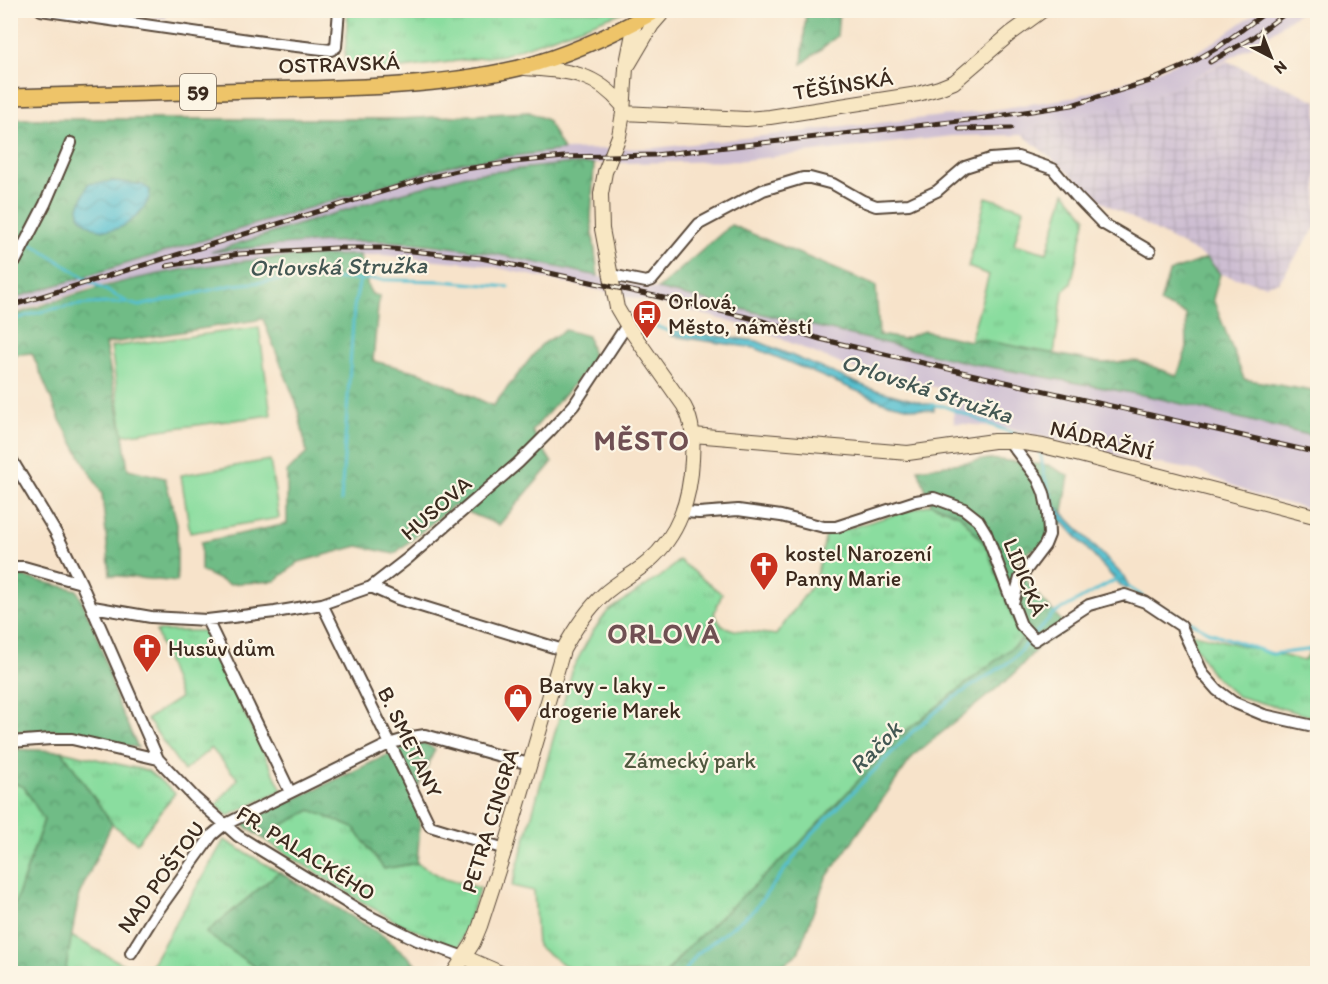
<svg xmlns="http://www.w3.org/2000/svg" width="1328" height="984" font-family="Itim,sans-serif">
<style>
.industrial{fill:url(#industrial-grid)}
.railway{fill:#cdbed2}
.grass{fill:url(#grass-tufts);stroke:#62845e;stroke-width:1.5}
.forest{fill:url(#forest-crowns);stroke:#557352;stroke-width:1.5}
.pitch{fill:#8add9f;stroke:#62845e;stroke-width:1.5}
.water{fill:url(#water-waves);stroke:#487577;stroke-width:1.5}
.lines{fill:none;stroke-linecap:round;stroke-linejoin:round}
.stream{stroke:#55c0d0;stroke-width:3}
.street-casing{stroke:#574638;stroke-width:14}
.secondary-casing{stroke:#574638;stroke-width:16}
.primary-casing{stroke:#574638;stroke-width:18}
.street{stroke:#fff;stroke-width:10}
.secondary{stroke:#f8e7c3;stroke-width:14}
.primary{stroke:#eec469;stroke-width:15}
.rail-casing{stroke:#3b2a1e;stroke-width:5}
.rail{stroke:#fcf5e5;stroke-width:3;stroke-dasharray:9;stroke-linecap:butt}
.labels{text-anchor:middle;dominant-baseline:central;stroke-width:4.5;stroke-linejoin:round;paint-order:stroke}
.shield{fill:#fcf5e5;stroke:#75675a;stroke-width:1.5}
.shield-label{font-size:21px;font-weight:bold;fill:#3b2a1e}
.street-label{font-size:22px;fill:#3b2a1e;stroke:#fcf5e5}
.poi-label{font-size:22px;fill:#3b2a1e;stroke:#fcf5e5;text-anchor:start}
.park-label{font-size:22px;fill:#4f573e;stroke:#fcf5e5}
.water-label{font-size:24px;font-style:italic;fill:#435753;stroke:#fcf5e5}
.district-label{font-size:28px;font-weight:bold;letter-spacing:1.5px;fill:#705053;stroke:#fcf5e5}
</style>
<defs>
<pattern id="industrial-grid" width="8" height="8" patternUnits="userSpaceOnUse" patternTransform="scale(1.5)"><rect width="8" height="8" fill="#cdbed2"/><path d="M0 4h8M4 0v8" fill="none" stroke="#b1a3b4"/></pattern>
<pattern id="grass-tufts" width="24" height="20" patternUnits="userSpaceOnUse" patternTransform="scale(1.5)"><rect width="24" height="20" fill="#8add9f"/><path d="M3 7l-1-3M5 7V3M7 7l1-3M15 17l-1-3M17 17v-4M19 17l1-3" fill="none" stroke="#78be88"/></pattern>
<pattern id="forest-crowns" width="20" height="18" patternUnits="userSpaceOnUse" patternTransform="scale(1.5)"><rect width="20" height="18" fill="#6fbc86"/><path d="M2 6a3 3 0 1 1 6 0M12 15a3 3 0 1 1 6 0" fill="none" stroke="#5c996d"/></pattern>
<pattern id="water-waves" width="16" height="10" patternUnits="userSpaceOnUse" patternTransform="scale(1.5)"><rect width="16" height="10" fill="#55c0d0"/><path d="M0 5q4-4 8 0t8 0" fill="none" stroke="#489ca8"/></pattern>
</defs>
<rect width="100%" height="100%" fill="#fcf5e5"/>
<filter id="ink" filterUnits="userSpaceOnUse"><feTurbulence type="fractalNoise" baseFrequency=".0167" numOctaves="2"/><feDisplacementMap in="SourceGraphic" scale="12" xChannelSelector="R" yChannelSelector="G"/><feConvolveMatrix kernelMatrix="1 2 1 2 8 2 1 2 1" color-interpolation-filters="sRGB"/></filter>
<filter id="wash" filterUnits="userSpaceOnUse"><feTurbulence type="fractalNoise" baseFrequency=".008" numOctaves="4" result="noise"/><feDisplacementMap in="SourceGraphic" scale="24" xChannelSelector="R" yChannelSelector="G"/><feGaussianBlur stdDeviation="1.35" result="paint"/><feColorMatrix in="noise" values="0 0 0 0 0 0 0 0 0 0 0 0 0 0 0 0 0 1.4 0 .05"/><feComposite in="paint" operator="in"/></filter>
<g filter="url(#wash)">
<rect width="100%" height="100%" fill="#f7e3ca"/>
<path class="industrial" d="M111,11H167L166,19Z
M1227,61L1317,101V225L1279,282L1264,285L1220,274L1207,258L1106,204L1023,135L1034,126L1076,118L1152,96L1188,81Z"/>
<path class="railway" d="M1258,11H1301L1256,44L1188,81L1152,96L1117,107L1076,118L1034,126L1023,135L951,136L737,161L564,164L514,169L215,251L295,243L383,241L482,251L762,312L969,363L1153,397L1317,437V511L1255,495L1199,471L1125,457L1007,428L954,423L952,391L848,367L760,330L680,308L480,264L382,255L296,257L240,261L185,269L93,287L11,313L10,299L381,185L464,162L563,150L655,148L978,112L1071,98L1148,75L1184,59L1214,42Z"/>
<path class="grass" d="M348,11V10L626,11L503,55L396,69H344Z
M1065,192L1086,217L1071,284L1063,291L1054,354L977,340L970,341L989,275L968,267L986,197L1024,209L1014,244L1047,253Z
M931,504L960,515L986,546L1017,629L1023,639L902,734L798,845L687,948L666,973H576L537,946L534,891L512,886L573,668L592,633L607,612L668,571L679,560L722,594L714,614L722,626L734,630L776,635L815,581L826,535Z
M156,631H204L282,790L228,816L216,805L238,779L211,748L184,771L147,719L180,698Z
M1187,632L1304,661L1317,642V718L1237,696L1211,673Z
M62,751L148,771L175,793L137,843L112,824Z
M11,782L24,787L44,819L11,916Z
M311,810L354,828L384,869L417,863L445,879L480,888L458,949L397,922L357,899L265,840L280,826Z
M224,840L279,872L206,933L259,970V973L146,974Z
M71,936L140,973L65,974Z"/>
<path class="forest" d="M806,11H839L837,36L802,64Z
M529,112L547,120L563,150L464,162L426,172L11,299L10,231L12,228L11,227V119H399Z
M564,164H594L591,219L598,276C527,260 454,243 381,241C324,240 267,246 211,252L384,198L466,175Z
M731,225L876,286L879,335L903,339L924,331L970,341L977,339L1103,363L1138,361L1177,376L1187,348L1186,314L1160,303L1169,272L1207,258L1220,274L1213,299L1244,379L1317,392V437L1153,397L969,363L658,289Z
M360,255L368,287L372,294L379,296L373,361L422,373L493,406L541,345L565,330L588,336L594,361L532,431L552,463L499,525L453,506L394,554L358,546L299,562L275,581L228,584L201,571V542L287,524V472L307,453L297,405L263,319L105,344L123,435L128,469L165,478L177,523V582L110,575L102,494L60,420L32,353L11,355L10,316C41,306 71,295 102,287C186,265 273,255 360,255Z
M989,459L1048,465L1069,476L1059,535L1016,559L1029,585L1069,629L1040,645L1012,676L914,755L826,878L798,953L772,973L666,974L687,948L798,845L902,734L1023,639L1017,629L986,546L960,515L931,504L918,469Z
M20,576L77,590L98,637L118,704L138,748L55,730L11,732V584Z
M424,743L435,749L414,796L420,825L417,863L384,869L354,828L311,810L280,826L265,840L242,824L398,750Z
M11,749L62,751L112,824L79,895L65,973H11V916L44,820L24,787L11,782Z
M279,872L385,937L427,973H259V970L206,933Z"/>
<path class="pitch" d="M259,327L271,415L123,435L111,347Z
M270,460L279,518L190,533L181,475Z"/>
<path class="water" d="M115,181L143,185L150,190C150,199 147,204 141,211C123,233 98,238 79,215V207L88,184Z
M673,330L757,341L869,388L927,404H934V410L916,409L883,402L755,348L671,336Z
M1057,507L1124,577L1129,586L1126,589L1117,582L1053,511Z"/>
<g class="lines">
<path class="stream" d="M10,235L23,240
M29,242L91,282L129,303L139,306L233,285L304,278L443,281L508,287
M10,321C51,307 83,302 126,303
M647,323L674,333
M932,405L944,406L1022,437
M1040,450L1044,475L1056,510
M341,501L354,307L360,279
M1125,585L1142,596
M1156,604L1209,632L1272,654L1307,650L1318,647
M1034,635L1053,614L1117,579
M683,974L697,954L754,910L812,834L912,732L949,701L1012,660L1030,640"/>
</g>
</g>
<g filter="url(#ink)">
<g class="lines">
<g class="street-casing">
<path id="street" d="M41,10L270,43L331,50L336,47L339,10
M10,264L16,260L45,204L71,143
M611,275L646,282L652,280L699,224L763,190L803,178H810L833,184L863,201L876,206L909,204L937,191L965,167L990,159L1018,157L1053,169L1076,196L1102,223L1150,251
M1009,441L1038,479L1044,493L1048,513L1049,535L1045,545L1020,578L1013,603
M10,457L56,533L81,583L158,759L195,798L238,836L367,915L417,940L464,957
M684,512L699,513L738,510L781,516L824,527H836L916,501L934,498L964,509L978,520L986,533L1021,625L1035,640L1089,605L1125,595L1145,602L1181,626L1203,674L1217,690L1233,702L1264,715L1318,727
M10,567H24L81,583
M371,587L398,599L563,650
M322,604L430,826L505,849
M93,607L151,617L207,620L275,612L322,604L371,587L407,559L518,463L549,432L574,405L627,325
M207,620L290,792
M10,742L51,739H72L158,759
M131,953L154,916L212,835L224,825L389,744L412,737L425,735L529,764"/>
</g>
<g class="secondary-casing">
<path id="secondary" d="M629,64L652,25L665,10
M525,68C568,71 594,71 623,106
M623,113L746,119L770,117L918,94L939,88L954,82L1010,34L1043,10
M693,435L908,453L994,441H1009L1043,446L1080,455L1318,517
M464,957L503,974
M453,974L473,943L480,926L505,849L563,650C574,630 586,611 603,595C617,582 634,574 648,562C679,535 690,500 692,460C693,440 694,424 684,406L627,325L617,308L602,229L601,194L605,172L619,136L623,113L626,68L635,23"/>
</g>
<g class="primary-casing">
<path id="primary" d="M10,97C92,94 174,92 256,90C344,88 433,88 519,68C566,56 614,34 657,10"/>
</g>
<use href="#street" class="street"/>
<use href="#secondary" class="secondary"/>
<use href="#primary" class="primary"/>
<g class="rail-casing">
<path id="rail" d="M1210,62L1252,38L1290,10
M959,129L1011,128
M167,266L239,254L335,248H382L481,258L682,302L759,320L820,339L966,373L1318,453
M10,306L427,178L465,169L514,162L564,157L655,155L978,119L1072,105L1150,81L1187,65L1217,48L1269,10"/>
</g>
<use href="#rail" class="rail"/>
</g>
</g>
<defs>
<g id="bus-pin" transform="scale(1.5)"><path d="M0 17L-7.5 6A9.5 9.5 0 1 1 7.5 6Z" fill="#c8321e" stroke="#fcf5e5"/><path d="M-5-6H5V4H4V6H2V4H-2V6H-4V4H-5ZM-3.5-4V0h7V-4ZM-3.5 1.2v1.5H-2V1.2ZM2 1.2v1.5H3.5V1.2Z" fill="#fff"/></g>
<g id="church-pin" transform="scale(1.5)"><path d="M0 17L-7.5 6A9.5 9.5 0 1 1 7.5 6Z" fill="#c8321e" stroke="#fcf5e5"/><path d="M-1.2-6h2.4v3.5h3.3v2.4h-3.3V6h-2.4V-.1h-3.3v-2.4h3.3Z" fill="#fff"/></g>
<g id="shop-pin" transform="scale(1.5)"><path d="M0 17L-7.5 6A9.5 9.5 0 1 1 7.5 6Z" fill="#c8321e" stroke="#fcf5e5"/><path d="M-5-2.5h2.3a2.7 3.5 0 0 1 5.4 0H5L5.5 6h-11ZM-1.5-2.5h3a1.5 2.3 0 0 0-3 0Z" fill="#fff"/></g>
</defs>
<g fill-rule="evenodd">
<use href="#bus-pin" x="647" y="314"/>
<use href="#church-pin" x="764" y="566"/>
<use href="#church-pin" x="147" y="648"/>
<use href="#shop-pin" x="518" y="698"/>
</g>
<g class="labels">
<rect class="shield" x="180" y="74" width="36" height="36" rx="4.5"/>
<g class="shield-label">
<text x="198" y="92">59</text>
</g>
<g class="street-label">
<text transform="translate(339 64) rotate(-2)">OSTRAVSKÁ</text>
<text transform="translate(843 85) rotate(-9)">TĚŠÍNSKÁ</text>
<text transform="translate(1102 440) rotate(14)">NÁDRAŽNÍ</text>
<text transform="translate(436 508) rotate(-41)">HUSOVA</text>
<text transform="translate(1025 577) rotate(68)">LIDICKÁ</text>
<text transform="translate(410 742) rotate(64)">B. SMETANY</text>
<text transform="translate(490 821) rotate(-73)">PETRA CINGRA</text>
<text transform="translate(306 853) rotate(32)">FR. PALACKÉHO</text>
<text transform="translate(161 877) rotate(-54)">NAD POŠTOU</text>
</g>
<g class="poi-label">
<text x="668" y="301">Orlová,<tspan x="668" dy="25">Město, náměstí</tspan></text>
<text x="785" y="553">kostel Narození<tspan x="785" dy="25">Panny Marie</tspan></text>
<text x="168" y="648">Husův dům</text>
<text x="539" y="685">Barvy - laky -<tspan x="539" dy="25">drogerie Marek</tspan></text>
</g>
<g class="park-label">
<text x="690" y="760">Zámecký park</text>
</g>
<g class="water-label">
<text transform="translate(338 266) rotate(-1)">Orlovská Stružka</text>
<text transform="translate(927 388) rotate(18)">Orlovská Stružka</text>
<text transform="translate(875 747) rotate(-45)">Račok</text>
</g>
<g class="district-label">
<text x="642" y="440">MĚSTO</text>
<text x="664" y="633">ORLOVÁ</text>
</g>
</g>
<rect width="1328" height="984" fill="none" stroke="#fcf5e5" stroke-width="36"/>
<g transform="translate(1271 57) rotate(138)" stroke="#fcf5e5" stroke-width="4.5" paint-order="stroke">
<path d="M0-4.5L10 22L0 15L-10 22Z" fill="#3b2a1e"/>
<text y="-9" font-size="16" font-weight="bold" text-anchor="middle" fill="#3b2a1e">N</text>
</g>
</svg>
